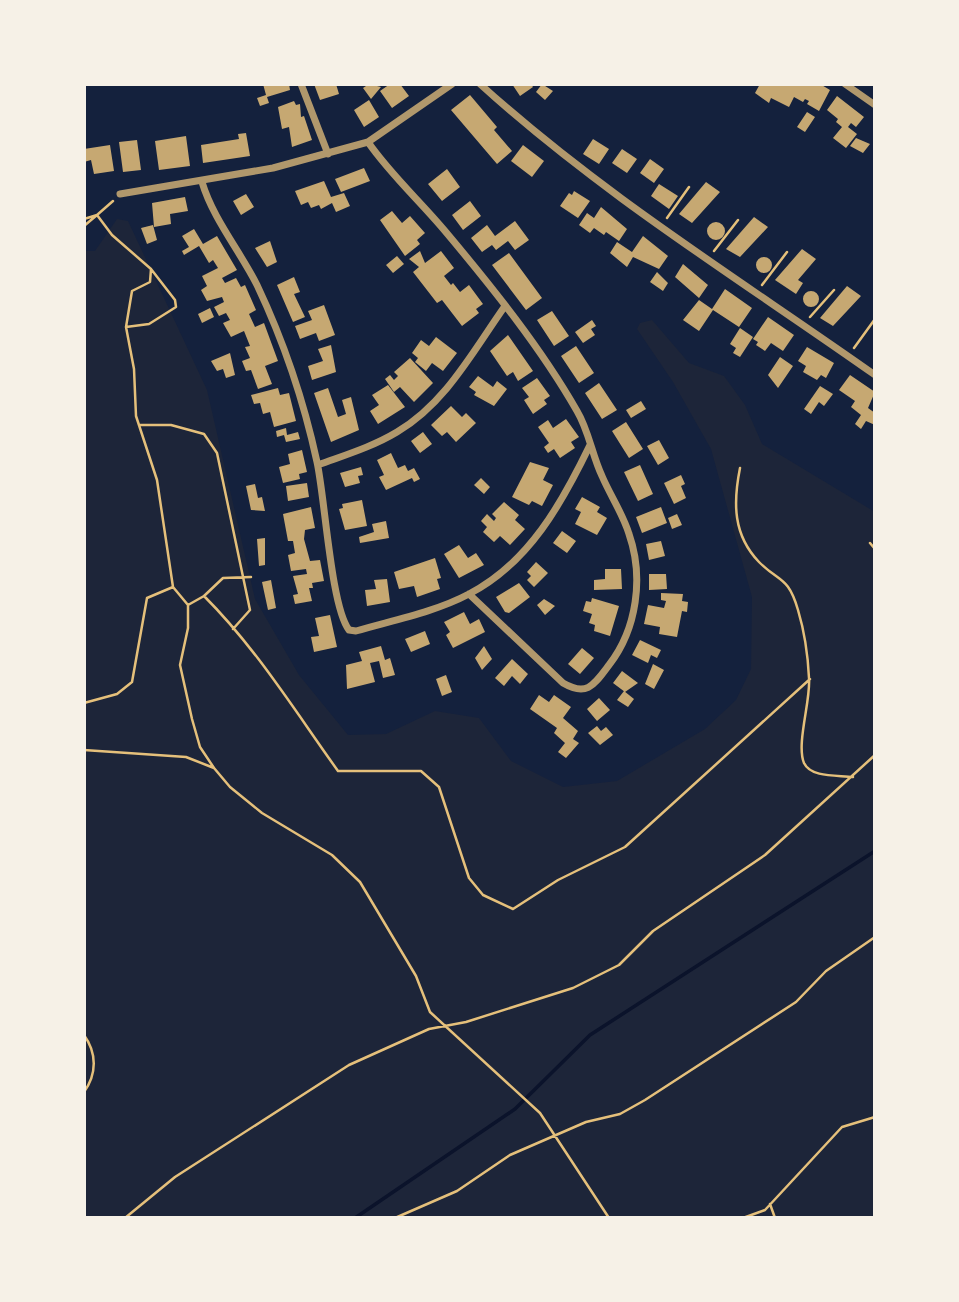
<svg xmlns="http://www.w3.org/2000/svg" width="959" height="1302" font-family="'Fira Sans',sans-serif">
<style>
.green{fill:#1d2539}
.lines{fill:none;stroke-linecap:round;stroke-linejoin:round}
.stream{stroke:#0b132b;stroke-width:3.5}
.building{fill:#c6a872}
.path{stroke:#e5c07b;stroke-width:2.5}
.minor{stroke:#b1986c;stroke-width:7}
</style>
<rect width="100%" height="100%" fill="#14213d"/>
<path class="green" d="M117,219L128,221L207,390L255,599L299,675L348,735L386,734L435,711L479,718L511,761L563,787L617,781L705,729L736,700L751,669L752,597L711,449L673,382L637,329L640,323L652,320L689,363L724,376L745,405L762,444L875,512V1218H84V251H95Z"/>
<g class="lines">
<path class="stream" d="M355,1218L515,1109L590,1035L875,851"/>
</g>
<path class="building" d="M263,84H289L290,90L267,97L269,103L260,106L257,98L266,95Z
M314,84H336L339,94L320,100Z
M369,84L381,87L371,99L363,88Z
M390,84H400L409,96L392,108L380,91Z
M512,84H531L533,87L520,96Z
M542,84L553,91L545,100L536,92Z
M760,84H820L830,90L819,111L807,104L809,101L805,99L803,102L794,97L789,107L771,98L769,103L755,93Z
M470,95L497,127L494,130L512,151L497,164L451,110Z
M837,96L864,117L856,127L851,123L848,127L857,134L846,148L833,138L842,127L836,122L838,119L827,110Z
M369,100L379,117L364,127L354,110Z
M294,101L296,105L300,104L301,117L304,116L312,140L292,147L289,127L282,129L278,107Z
M807,112L815,117L805,132L797,127Z
M246,133L250,156L203,163L201,145L239,139L238,134Z
M186,136L190,166L159,170L155,141Z
M856,138L870,144L863,153L850,146Z
M593,139L609,149L599,164L583,154Z
M137,140L141,170L123,172L119,142Z
M110,145L114,171L94,174L91,160L84,162V149Z
M523,145L544,161L532,177L511,161Z
M622,149L637,159L627,173L612,163Z
M650,159L664,169L654,183L640,173Z
M364,168L370,181L341,192L335,179Z
M447,169L460,187L442,201L428,184Z
M324,181L331,197L344,193L350,206L336,212L332,203L321,209L319,205L311,208L308,202L301,205L295,191Z
M706,182L720,192L692,223L679,214Z
M659,184L678,196L669,209L651,196Z
M574,191L590,201L578,218L560,206L569,193L572,195Z
M246,194L254,207L241,215L233,201Z
M185,197L188,211L170,214L171,224L154,227L152,203Z
M470,201L481,216L463,230L452,215Z
M601,207L627,229L619,241L606,232L604,235L594,228L590,233L579,225L587,213L594,218Z
M392,211L402,223L410,216L425,233L417,240L420,244L405,256L380,220Z
M754,217L768,227L740,257L726,249Z
M515,221L529,240L515,250L508,241L496,250L492,245L482,252L471,238L487,225L495,236Z
M707 231a9 9 0 1 1 18 0a9 9 0 1 1-18 0Z
M153,225L157,240L147,244L141,228Z
M194,229L203,244L217,236L237,270L222,278L225,283L236,278L241,287L245,285L256,310L249,314L255,327L264,323L278,361L265,366L272,384L258,389L251,370L246,371L242,361L250,358L245,347L250,346L244,331L231,337L223,323L230,320L226,313L219,316L214,307L224,302L222,297L207,301L201,290L207,286L202,276L218,268L213,260L209,263L199,246L184,255L182,251L189,247L182,236Z
M643,236L668,256L659,269L633,257L627,267L610,253L617,242L632,252Z
M270,241L277,262L267,267L255,248Z
M802,249L816,259L798,280L803,283L796,294L775,280Z
M420,251L425,263L441,251L454,268L444,276L451,285L453,283L460,292L469,285L483,304L476,309L479,313L462,326L442,300L437,303L413,272L419,267L409,259Z
M509,253L542,298L526,310L492,265Z
M397,256L404,264L393,273L386,265Z
M756 265a8 8 0 1 1 16 0a8 8 0 1 1-16 0Z
M683,264L708,285L699,298L675,277Z
M657,272L668,283L663,291L650,282Z
M294,277L300,292L294,294L305,317L293,322L277,285Z
M847,286L861,296L833,326L820,318Z
M725,289L752,308L739,327L713,310L699,331L683,320L699,300L712,309Z
M803 299a8 8 0 1 1 16 0a8 8 0 1 1-16 0Z
M324,305L335,335L319,341L316,333L300,339L295,326L312,320L308,311Z
M210,308L214,317L202,323L198,314Z
M552,311L569,336L554,346L537,320Z
M768,317L794,335L783,351L771,343L765,351L756,345L758,342L753,339Z
M592,320L596,326L591,329L595,335L583,343L575,332Z
M740,328L753,337L740,357L733,353L736,348L730,344Z
M508,335L533,371L518,381L513,372L507,376L490,351Z
M436,337L457,353L443,371L432,363L426,371L415,362L418,358L412,353L421,340L429,346Z
M331,345L336,372L312,380L308,366L323,361L318,349Z
M576,346L594,373L579,383L561,356Z
M807,347L834,363L826,378L821,375L817,380L803,372L806,366L798,361Z
M230,353L235,375L226,378L223,369L217,371L211,361Z
M780,357L793,366L778,388L768,375Z
M410,358L433,383L414,402L400,387L394,392L385,379L390,375L394,380L398,376L394,372Z
M850,375L875,392L868,408L875,413V425L866,421L861,429L855,424L861,415L851,407L855,401L839,390Z
M478,376L493,387L497,381L507,389L494,406L474,395L476,392L469,387Z
M537,378L550,396L544,400L547,404L533,414L524,400L529,397L522,388Z
M599,383L617,410L602,419L585,393Z
M388,385L405,407L378,424L370,411L379,405L372,395Z
M820,386L833,394L824,406L819,402L811,414L804,409Z
M278,388L280,395L289,393L296,421L274,427L270,412L263,414L260,403L254,404L251,395Z
M328,388L338,417L346,414L342,400L351,397L359,430L331,442L314,393Z
M641,401L646,409L631,418L626,410Z
M451,406L462,417L466,413L476,423L456,442L447,432L442,436L431,425Z
M566,419L579,437L571,442L575,448L560,458L554,449L548,453L544,447L549,443L538,427L548,420L553,428Z
M626,422L643,449L629,458L612,431Z
M286,428L287,435L298,432L300,439L286,442L284,435L277,437L276,431Z
M423,432L432,444L420,453L411,441Z
M659,440L669,458L658,465L647,446Z
M302,450L307,472L299,474L300,479L283,483L279,467L290,464L288,454Z
M391,453L398,468L405,465L408,471L414,468L420,479L414,482L412,478L386,490L379,477L384,475L377,460Z
M530,462L549,468L543,480L553,485L542,506L532,501L529,505L512,497Z
M640,465L653,494L638,501L624,472Z
M361,467L363,475L358,476L360,483L345,487L340,473Z
M681,475L685,484L681,486L686,498L674,504L664,483Z
M481,478L490,487L484,494L474,485Z
M307,483L309,497L288,501L286,486Z
M255,484L258,498L262,497L265,511L251,510L246,486Z
M582,497L600,507L597,512L607,518L597,535L575,524L581,512L575,509Z
M362,500L367,526L345,530L339,509L343,508L342,504Z
M504,502L519,515L515,520L525,529L510,545L500,536L494,542L483,532L487,527L481,521L487,514L494,521L496,518L492,514Z
M311,507L315,528L305,530L304,539L310,561L320,560L324,581L312,583L313,588H309L312,601L295,604L293,595L298,594L293,576L307,574L306,569L291,571L288,555L295,553L293,541H288L283,514Z
M661,507L667,523L642,533L636,517Z
M677,514L682,525L672,529L668,518Z
M386,521L389,538L360,543L359,537L374,532L372,524Z
M562,531L576,541L567,553L553,543Z
M265,538V565L259,566L257,539Z
M661,541L665,556L649,560L646,544Z
M459,545L468,558L476,553L484,565L459,578L444,554Z
M435,558L441,578L437,579L440,589L417,597L414,586L399,589L394,572Z
M536,562L548,573L534,587L527,580L531,576L527,572Z
M605,569H621L622,589L594,590V580L605,579Z
M649,574H666L667,589L649,590Z
M387,579L390,602L367,606L365,590L376,589L374,580Z
M271,580L276,608L268,610L262,582Z
M519,583L530,597L509,613L505,612L496,597Z
M661,593L683,594L682,601L688,602L687,612L682,611L677,637L659,634L660,627L644,624L648,605L664,608L666,601L661,600Z
M592,598L619,606L610,636L594,631L595,625L589,623L592,614L583,611L586,601L591,602Z
M544,599L555,606L545,615L537,605Z
M464,612L470,624L479,619L485,632L453,648L446,635L450,632L444,622Z
M330,615L337,647L314,652L311,637L319,636L315,618Z
M425,631L430,644L411,652L405,639Z
M640,640L661,650L657,658L651,655L648,663L632,655Z
M381,646L385,660L390,658L395,675L383,678L379,661L370,663L375,682L347,689L346,665L362,661L359,652Z
M484,646L492,659L482,670L475,658Z
M582,648L594,658L580,674L568,664Z
M512,659L528,674L520,684L512,676L504,686L495,678Z
M653,664L664,670L654,689L645,684Z
M622,671L638,683L625,692L613,683Z
M446,675L452,692L442,696L436,679Z
M624,691L634,699L628,707L617,700Z
M539,695L549,702L554,695L571,707L563,718L578,731L573,739L579,743L566,758L558,752L565,743L554,733L557,728L530,709Z
M599,698L610,710L597,721L587,709Z
M597,726L601,731L606,727L613,735L600,745L588,733Z"/>
<g class="lines">
<path class="path" d="M667,218L689,187
M84,219L97,215L113,201
M84,226L97,215L112,235L151,269L175,300L176,307L149,324L126,327
M714,251L738,220
M151,269L150,282L132,291L126,327L134,369L136,416L157,480L173,587
M762,285L787,252
M810,317L834,290
M854,348L875,319
M139,425H171L204,434L217,453L250,610L233,629
M740,468C733,503 733,535 759,562C780,583 788,576 798,610C804,630 808,657 809,678C811,700 796,744 804,763C811,778 838,775 853,777
M870,543L875,549
M204,596L223,578L251,577
M188,605L204,596C256,648 295,711 338,771H421L439,787L469,878L483,895L513,909L558,880L625,847L810,679
M84,703L117,694L132,682L147,598L173,587L188,605V628L180,665L192,719L200,747L214,768L230,787L262,813L332,855L360,882L416,976L430,1012L540,1113L609,1218
M84,750L186,757L214,768
M84,1035C97,1053 97,1074 84,1092
M770,1204L775,1218
M125,1218L175,1177L349,1065L429,1029L466,1022L573,988L619,965L653,931L765,855L875,755
M395,1218L457,1191L510,1155L586,1122L620,1114L645,1100L796,1002L826,971L875,937
M743,1218L765,1210L842,1127L875,1117"/>
<path class="minor" d="M301,84L328,154
M480,84C601,194 742,281 875,375
M845,84L875,105
M368,142C390,174 420,201 445,231C492,287 541,348 577,411C589,431 592,455 602,476C610,495 623,514 629,534C644,577 637,629 609,665C594,685 587,697 563,683L469,594
M202,182C213,219 240,251 257,285C284,342 304,402 317,462C325,498 331,607 349,630L356,631C394,620 435,612 469,594C529,563 562,503 590,445
M120,194L273,168L368,142L452,84
M318,465C345,455 372,447 397,432C446,403 473,351 505,306"/>
</g>
<rect width="959" height="1302" fill="none" stroke="#f6f1e7" stroke-width="172"/>
</svg>
